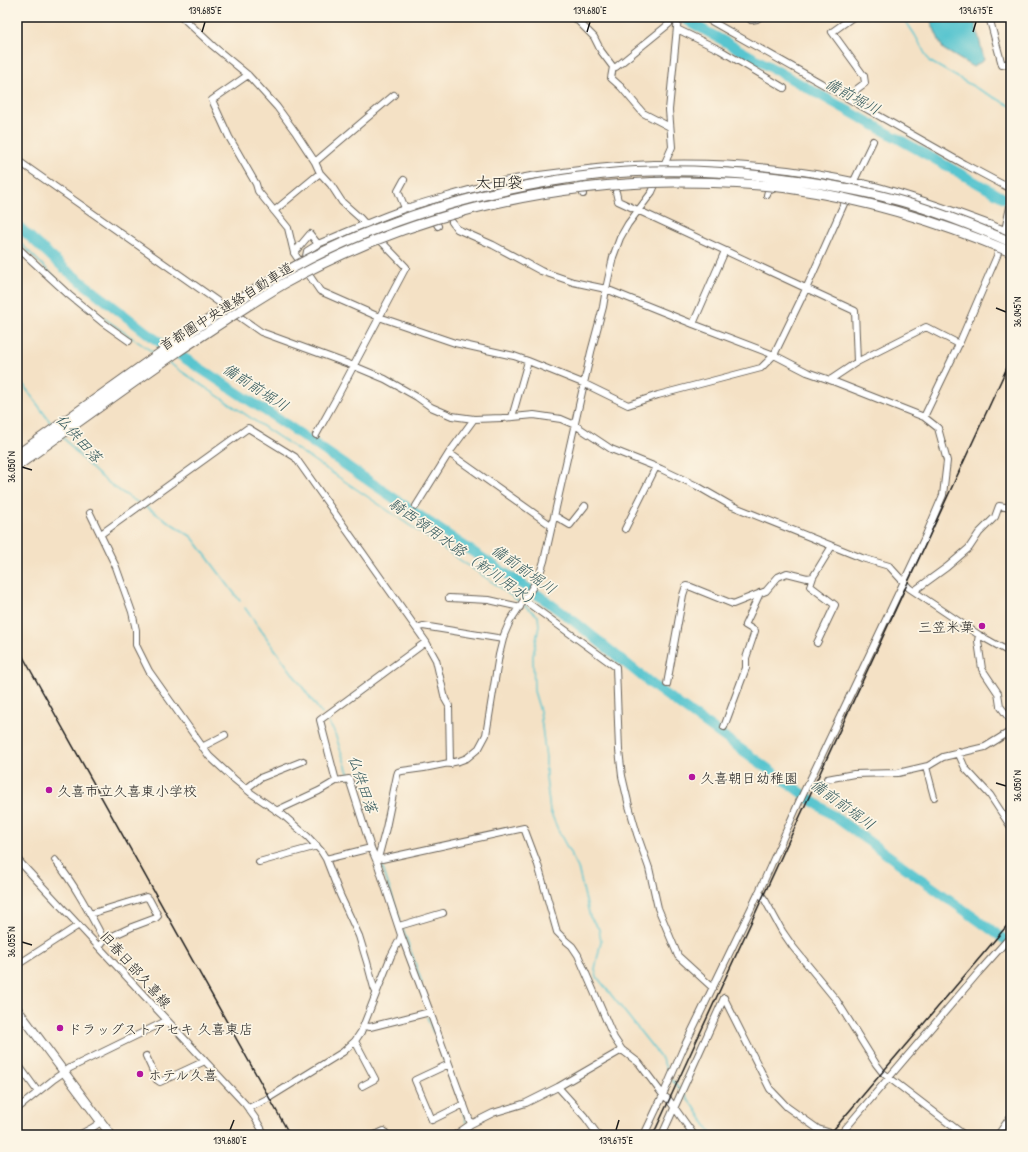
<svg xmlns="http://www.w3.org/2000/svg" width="1028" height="1152" font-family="'Patrick Hand','Klee One',sans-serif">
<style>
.water{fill:#58c5cf;stroke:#3a7076}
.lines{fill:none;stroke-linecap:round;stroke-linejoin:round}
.stream{stroke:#58c5cf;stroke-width:1.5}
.river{stroke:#58c5cf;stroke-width:10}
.minor-casing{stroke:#686157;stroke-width:8}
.major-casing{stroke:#686157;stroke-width:10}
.minor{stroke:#fff;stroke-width:6}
.major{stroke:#fff;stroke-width:8}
.rail{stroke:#1c1c1c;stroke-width:1.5}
.highway-bridge-casing{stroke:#686157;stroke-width:11;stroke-linecap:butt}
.highway-bridge{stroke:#fff;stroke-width:9}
.ticks{fill:none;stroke:#1c1c1c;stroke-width:1.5}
.poi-dot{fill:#b5179e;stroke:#fcf5e5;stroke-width:1.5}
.labels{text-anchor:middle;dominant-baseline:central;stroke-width:3.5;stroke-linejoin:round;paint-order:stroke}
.street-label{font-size:14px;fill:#1c1c1c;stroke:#fcf5e5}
.poi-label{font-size:14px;fill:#1c1c1c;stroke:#fcf5e5;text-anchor:start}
.water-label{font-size:15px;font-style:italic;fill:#31575b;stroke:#fcf5e5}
.quarter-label{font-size:16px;fill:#1c1c1c;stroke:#fcf5e5}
.neatline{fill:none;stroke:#1c1c1c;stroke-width:1.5}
.ticks-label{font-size:10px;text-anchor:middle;fill:#1c1c1c}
</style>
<rect width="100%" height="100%" fill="#fcf5e5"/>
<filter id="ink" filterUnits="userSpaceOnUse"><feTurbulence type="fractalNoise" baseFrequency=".025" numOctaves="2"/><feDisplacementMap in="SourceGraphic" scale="8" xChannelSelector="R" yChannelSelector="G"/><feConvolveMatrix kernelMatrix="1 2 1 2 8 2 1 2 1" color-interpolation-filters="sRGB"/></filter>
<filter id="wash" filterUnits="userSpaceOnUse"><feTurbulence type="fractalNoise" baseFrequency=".012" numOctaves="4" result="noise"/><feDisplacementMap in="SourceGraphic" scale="16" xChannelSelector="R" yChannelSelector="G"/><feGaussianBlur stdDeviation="0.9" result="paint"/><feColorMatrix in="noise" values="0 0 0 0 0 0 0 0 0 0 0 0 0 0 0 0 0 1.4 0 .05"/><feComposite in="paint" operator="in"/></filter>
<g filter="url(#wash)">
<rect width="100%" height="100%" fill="#f4e1c5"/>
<path class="water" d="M929,17H974L984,60L973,67L943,49Z"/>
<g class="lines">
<path class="stream" d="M903,17L915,35L929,61L978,89L1011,106
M17,240L68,290
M80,301L128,335L154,353
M169,363L374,501L495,584L521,603
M17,376L53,426
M62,436C75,451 88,467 104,479C114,488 126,495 137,502
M146,507L192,537L240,601
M524,605L538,616L539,626L533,656L534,691L540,711L546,758V778L550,811L559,832L578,868L590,917L599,929L601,941L595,969L597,977L662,1059L669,1075
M245,608L322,714
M327,721L334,731L350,778
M381,863L400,920
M403,929L422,983
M427,1017L433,1032
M436,1040L444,1061
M448,1070L455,1088
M672,1080L680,1089
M684,1094L693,1105L712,1135
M463,1110L466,1122
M469,1131L470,1135"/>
<path class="river" d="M681,17L1011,202
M17,225L65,269L155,339L284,423L458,542L541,597L575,622L659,690L1011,944"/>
</g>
</g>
<g filter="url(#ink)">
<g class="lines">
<g class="minor-casing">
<path id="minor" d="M182,17L213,46L248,75L277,107L296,133L315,162L320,173L331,185L342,202L360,218L378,238L406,267L336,399L316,435
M574,17L594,37L601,51L613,67
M704,17L964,164L1011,189
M748,17L751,20L757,19L760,17
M989,17L1002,65L1011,62
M669,24L616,67H613L611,78L621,87L643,113L670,127
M677,29L720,50L784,88
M248,75L212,100L229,137L256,184L258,191L288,228L294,253L320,291L379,317L455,343L514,356L528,361
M851,100L857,89L865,83L864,76L832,32L853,17
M17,160L261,332L354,366L385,379L417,397L431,407L452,416L474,419L502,418L534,415L561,419L575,425L611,449L661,469L697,486L730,505L862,558L889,566L909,588L979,635L1011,653
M315,162L394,95
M580,175L583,194
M404,180L398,191L405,208
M852,185L873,141
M616,192L618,201L855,311L857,362
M767,195L768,191L778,187
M408,207C411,211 414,214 419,215C426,218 435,218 438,226
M274,211L320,173
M452,222L457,229L493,245L541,271L573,282L606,289L693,324L774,355L807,372L830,380L924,417L938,428L947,461L943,495L925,537L809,782L807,785L799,802L759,892L683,1049L663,1095L644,1135
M318,244C347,232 375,219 404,209C418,204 433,200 448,196C466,191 485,185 503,181C523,177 543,174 563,172C665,158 766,161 867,184C914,196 960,213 1005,230
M17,247L69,295L102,322L129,341
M294,253L310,234L318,244L307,251L306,256L303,261
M693,324L725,251
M830,380L857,362L926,327L959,344
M512,417L528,361L585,384L628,405L658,395L761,368L774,355L806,289L847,197
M924,417L959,344L997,256L1004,235L1011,202
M449,453L552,526
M416,506L449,453L474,419
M90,513L116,567L132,612L136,630V645L149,671L209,756L234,779L251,793L283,815L308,837L321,851L326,859L340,895L359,936L367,962L374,988L376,992
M555,516L570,525L585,506
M625,529L656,467
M101,534L248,428L295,457L426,642
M813,577L810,586L835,605L817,643
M914,591L947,567L969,548L979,533L995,517L999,506L1011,508
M449,598L489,600L520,607
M524,600L616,667L619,750L622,776L629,806L637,834L649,868L658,908L678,956L713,988
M417,628L423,626L503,639
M979,635L978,641L982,669L998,693L1000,706L1011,721
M667,684L683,595L686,586L691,587L733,604L766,591L778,577L787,573L807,578L813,577L832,546
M724,727L746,668V658L755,631L745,625L760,593
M202,747L225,735
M958,752L965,768L990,795L1011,827
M926,767L934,797
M827,779L854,774L898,773L928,766L943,757L985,747L1011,731
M336,781L320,720L426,642L436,660L445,699L449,706L450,764
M246,789L260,778L303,761
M276,811L319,791L336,781L349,779L371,848L377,862
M379,858L382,859L524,828L538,865L557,932L566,941L572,946L578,955L614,1038L622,1050L639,1063L663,1095L669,1100L694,1135
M17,859L245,1104L255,1118L265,1135
M326,859L371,848
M55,860C75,885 89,912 104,940L101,944
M259,862L317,846
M759,892L765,900L782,931L793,947L837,1001L876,1064L883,1073L964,1135
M90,914L146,897L149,899L157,914L158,916L156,918L132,927L104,940
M399,926L443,913
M401,935L430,1012
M17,965L79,925
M724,998L770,1089L787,1107L818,1129L837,1135
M364,1026L370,1027L430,1012L471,1124
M355,1041L375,1079L362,1086
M146,1056L157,1080L160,1082L205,1061
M17,1063L38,1092
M449,1064L415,1080L432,1120L464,1104
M558,1087L585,1117L598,1135
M249,1108L267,1099L343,1052L355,1041L361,1032L391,956L400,939L401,935L377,862L386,828L397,775L398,772L402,771L424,768L459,761L467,758L479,748L486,735L499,655L504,635L510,621L538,579L544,561L591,352L603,307L606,289L613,257L620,238L628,224L652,192L672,147L669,110L678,17
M17,1109L54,1079L70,1068L166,1021
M79,1135L92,1128L101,1122
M375,1135L384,1131L387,1135
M455,1135L471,1124L493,1113L526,1103L558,1087L622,1050
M662,1135L724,998
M840,1135L978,973L1011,936
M998,1135L1011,1116"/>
</g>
<g class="major-casing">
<path id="major" d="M17,1009L111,1135"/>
</g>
<use href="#minor" class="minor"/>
<use href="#major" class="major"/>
<path class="rail" d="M17,646L290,1135
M653,1135L1011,359
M829,1135L1011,921"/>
<g class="highway-bridge-casing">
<path id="highway-bridge" d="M17,455C70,418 123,379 176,342C219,312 263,283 309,259C400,213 503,185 604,174C672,167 742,172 809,182C841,187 873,193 904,202C941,213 976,227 1011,242
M17,466C71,427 125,388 180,350C215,327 249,304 285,283C404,217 539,184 674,182C712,182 750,183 788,188C865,199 940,222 1011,252"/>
</g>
<use href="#highway-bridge" class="highway-bridge"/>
</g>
</g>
<path class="ticks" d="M202,32L205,22M587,32L590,22M973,32L976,22M996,308L1006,312M22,467L32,470M996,783L1006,786M22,942L32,945M230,1130L234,1120M616,1130L619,1120"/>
<g class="poi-dot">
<circle cx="982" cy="626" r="4"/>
<circle cx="692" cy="777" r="4"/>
<circle cx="49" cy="790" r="4"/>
<circle cx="60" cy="1028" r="4"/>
<circle cx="140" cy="1074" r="4"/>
</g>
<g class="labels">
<g class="street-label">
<text transform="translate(226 306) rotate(-32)">首都圏中央連絡自動車道</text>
<text transform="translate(136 969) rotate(48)">旧春日部久喜線</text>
</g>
<g class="poi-label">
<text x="974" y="626" text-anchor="end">三笠米菓</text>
<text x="700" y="777">久喜朝日幼稚園</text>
<text x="57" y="790">久喜市立久喜東小学校</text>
<text x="68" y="1028">ドラッグストアセキ 久喜東店</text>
<text x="148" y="1074">ホテル久喜</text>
</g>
<g class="water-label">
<text transform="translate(853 96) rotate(29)">備前堀川</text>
<text transform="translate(256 387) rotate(33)">備前前堀川</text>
<text transform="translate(79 438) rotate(48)">仏供田落</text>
<text transform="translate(465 553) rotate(35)">騎西領用水路（新川用水）</text>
<text transform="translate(524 569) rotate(35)">備前前堀川</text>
<text transform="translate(363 784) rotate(71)">仏供田落</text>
<text transform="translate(843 804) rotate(36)">備前前堀川</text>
</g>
<g class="quarter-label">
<text x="499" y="182">太田袋</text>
</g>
</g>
<rect width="1028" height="1152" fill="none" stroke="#fcf5e5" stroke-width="44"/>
<rect x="22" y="22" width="984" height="1108" class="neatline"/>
<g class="ticks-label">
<text x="205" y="14">139.685°E</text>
<text x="590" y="14">139.680°E</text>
<text x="976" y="14">139.675°E</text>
<text transform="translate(1017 312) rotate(-90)" y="4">36.045°N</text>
<text transform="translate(11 467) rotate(-90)" y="4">36.050°N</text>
<text transform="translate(1017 786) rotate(-90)" y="4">36.050°N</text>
<text transform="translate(11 942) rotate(-90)" y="4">36.055°N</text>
<text x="230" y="1144">139.680°E</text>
<text x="616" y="1144">139.675°E</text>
</g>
</svg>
